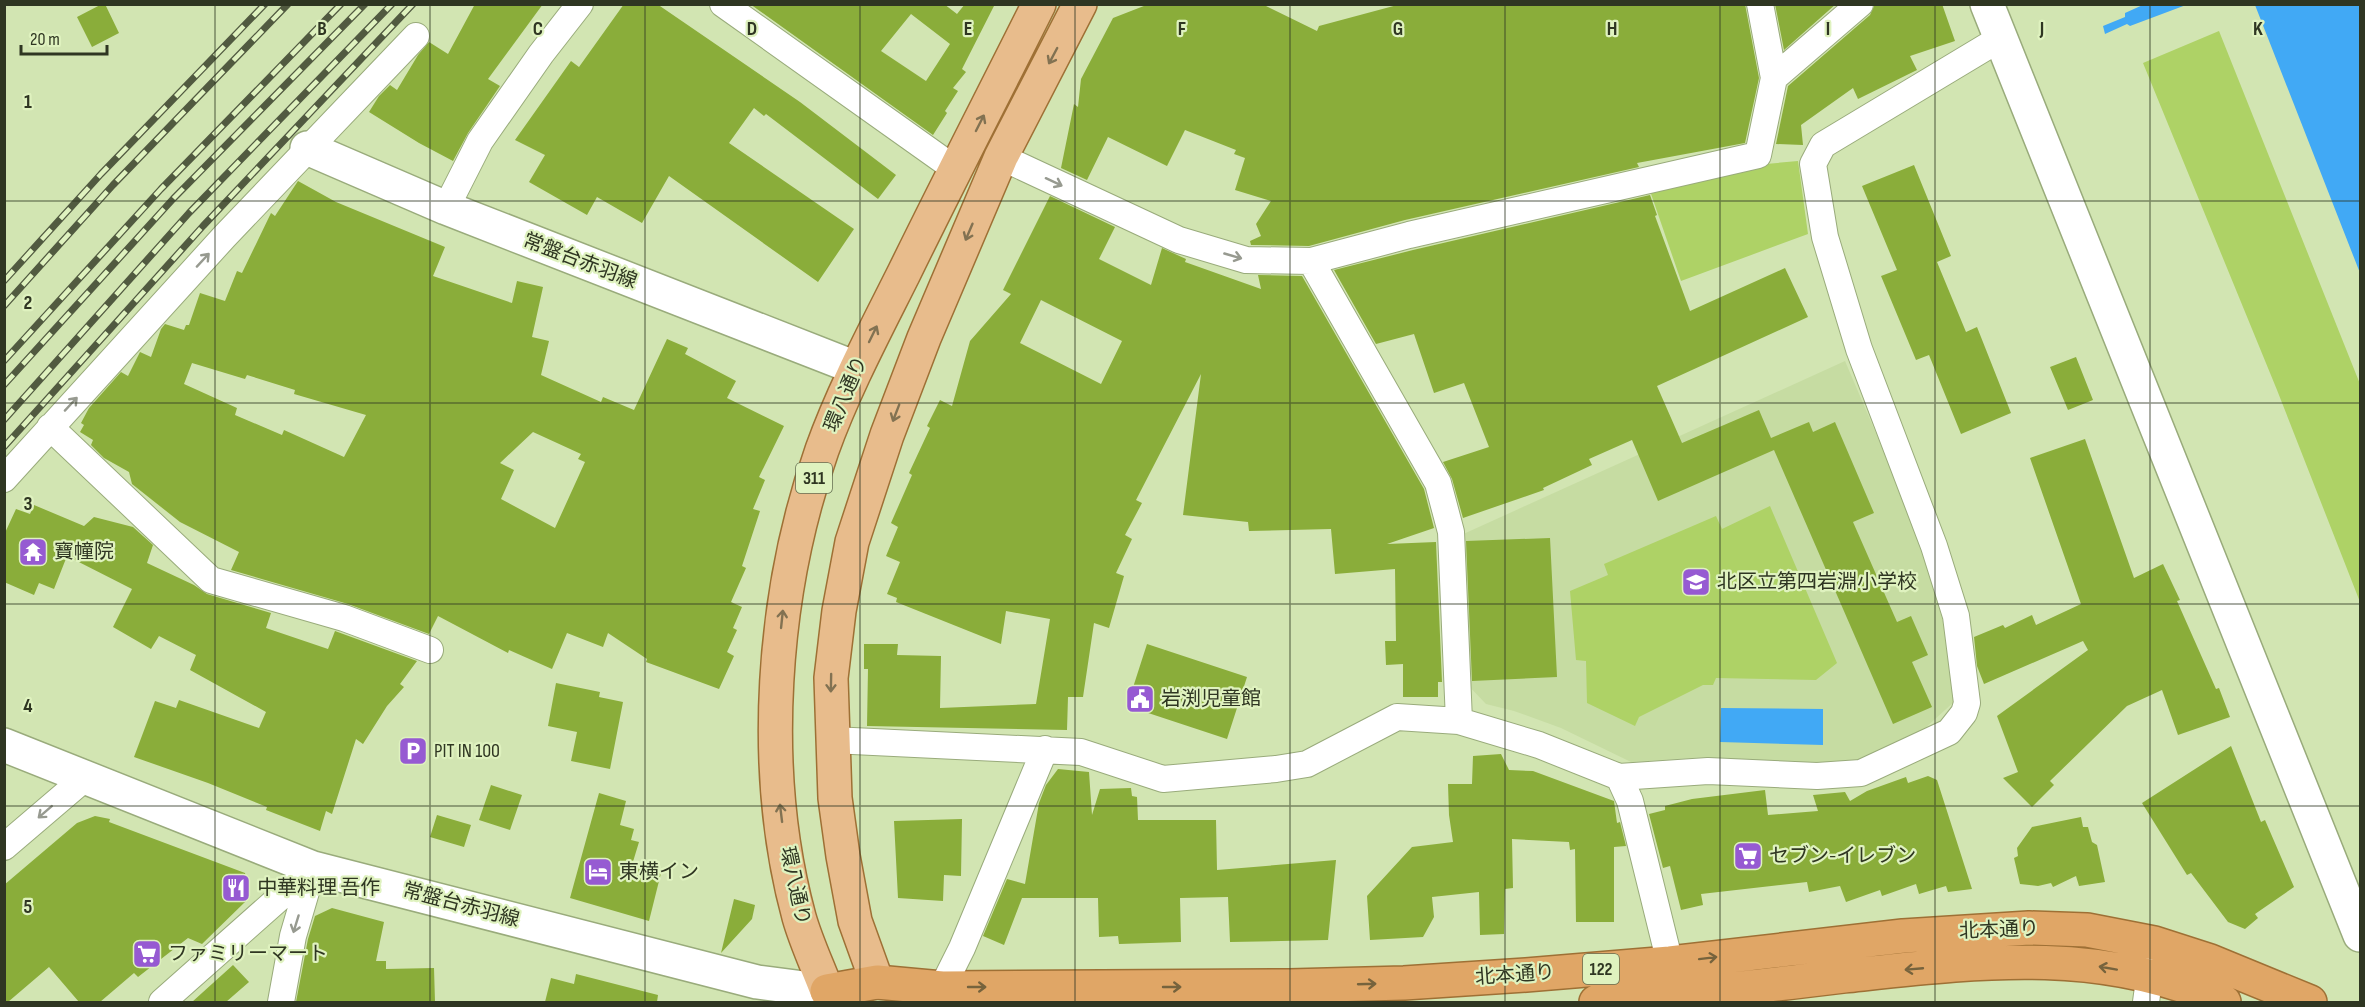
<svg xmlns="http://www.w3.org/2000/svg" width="2365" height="1007" font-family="'Sofia Sans Condensed','Noto Sans JP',sans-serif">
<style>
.built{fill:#c6dca2}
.green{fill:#aed266}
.water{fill:#41a9f5}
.building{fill:#8aad3a;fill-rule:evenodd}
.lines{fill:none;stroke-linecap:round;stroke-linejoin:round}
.minor-casing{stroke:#99ab7b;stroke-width:28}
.tertiary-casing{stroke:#99ab7b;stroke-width:36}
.secondary-casing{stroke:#99ab7b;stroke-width:36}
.primary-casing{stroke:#9e7035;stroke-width:36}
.trunk-casing{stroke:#9e7035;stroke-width:36}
.minor{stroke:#fff;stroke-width:26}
.tertiary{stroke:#fff;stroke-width:33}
.secondary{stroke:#fff;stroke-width:33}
.primary{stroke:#e8bc8c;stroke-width:33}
.trunk{stroke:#e0a666;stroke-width:33}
.rail-casing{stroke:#515a40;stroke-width:7}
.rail{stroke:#dff2bf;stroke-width:4.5;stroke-dasharray:14;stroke-linecap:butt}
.oneway{stroke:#827252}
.oneway2{stroke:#979a90}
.oneway3{stroke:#76633d}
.grid{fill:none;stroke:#2f3622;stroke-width:1.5;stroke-opacity:0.55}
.labels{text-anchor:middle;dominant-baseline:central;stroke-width:4.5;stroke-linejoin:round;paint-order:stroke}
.shield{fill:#dff2bf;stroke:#646e51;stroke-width:1.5}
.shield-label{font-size:18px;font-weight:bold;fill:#2f3622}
.street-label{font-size:20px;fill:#2f3622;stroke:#dff2bf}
.poi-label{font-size:20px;fill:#2f3622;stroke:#dff2bf;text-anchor:start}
.grid-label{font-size:20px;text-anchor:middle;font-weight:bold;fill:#2f3622;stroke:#dff2bf;stroke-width:4.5;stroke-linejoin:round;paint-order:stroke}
</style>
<rect width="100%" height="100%" fill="#d2e5b2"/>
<path class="built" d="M1845,361L1911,515L1945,628L1956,700L1912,740L1860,762L1805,769L1706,757L1631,762L1561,728L1514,711L1486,704L1464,681L1459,536Z"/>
<path class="green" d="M2219,31L2360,384V602L2277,390L2143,63Z
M1798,161L1808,234L1681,281L1649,188L1755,165Z
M1770,506L1837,663L1816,680L1716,678L1713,685H1703L1639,717L1635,726L1587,703L1586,661L1576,660L1570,591L1608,575L1604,564L1716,516L1722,529Z"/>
<path class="water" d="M2145,4L2186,5L2130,26L2127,24L2105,34L2103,26L2125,17V13Z
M2255,5H2360V273Z
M1721,708L1823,709V745L1720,742Z"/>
<path class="building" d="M102,4H105L119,33L92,47L77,17Z
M475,4H543L488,79L500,86L468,133L453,161L419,143L369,112L379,96L390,85L397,90L418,55L429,42L448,54Z
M624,4H657L800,102L896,175L878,199L766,114L764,116L754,108L729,143L854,229L818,282L669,176L642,223L597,197L587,215L529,182L545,155L515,140L571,61L579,67Z
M750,4H944L957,14L965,4H995L962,69L966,72L953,88L958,91L945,111L947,113L933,135ZM911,14L950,44L926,81L881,51Z
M1149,4H1262L1317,31L1319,26L1401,4H1745L1759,78L1745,143L1637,163L1639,167L1405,220L1309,246L1251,245L1250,241L1261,236L1256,224L1271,201L1235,190L1245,158L1234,154L1236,150L1185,130L1167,166L1108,137L1087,180L1061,168L1074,104L1078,107L1081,79L1113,18Z
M1775,4H1836L1784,50Z
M1875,4H1942L1955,41L1910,56L1917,70L1858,99L1853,88L1801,125L1803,145L1776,144L1788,86L1870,15Z
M1914,165L1951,256L1937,262L1966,332L1977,327L2011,413L1961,434L1929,355L1916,360L1881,276L1897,270L1862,186Z
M298,181L336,202L445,247L433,276L512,303L517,281L543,287L532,337L549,341L541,375L601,402L603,397L634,410L667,339L688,348L685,354L736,381L727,398L784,426L759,477L765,480L753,509L760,511L742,566L746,568L731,602L742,607L733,628L737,630L727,652L734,656L719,689L646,662L647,659L608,633L603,647L567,633L552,669L509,650L508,653L438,616L429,634L348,604L231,570L239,552L180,522L132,484L129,472L104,458L91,445L93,440L80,432L84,425L81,423L89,408L121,372L128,376L140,352L151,357L161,329L165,324L184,330L186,325H189L200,293L225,301L237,271L242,273L271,213L275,216ZM192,363L245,379L247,375L295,390L294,394L366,415L344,457L284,430L282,435L235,415L237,408L184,384ZM533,432L581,454L578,459L585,462L555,528L501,499L514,470L500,463Z
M1650,195L1657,215L1655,216L1690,311L1785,268L1808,317L1657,386L1682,443L1759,410L1771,438L1809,422L1813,432L1835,422L1874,513L1853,522L1897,622L1911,616L1928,655L1912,662L1932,707L1893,724L1774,450L1658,501L1632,440L1589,459L1592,465L1543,488L1544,490L1463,518L1452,479L1443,462L1489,447L1464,383L1434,393L1414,334L1376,344L1334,270L1413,250Z
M1050,196L1115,227L1099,259L1151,285L1162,248L1186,259L1185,262L1261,289L1258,275L1302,276L1424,489L1434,528L1387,544L1436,542L1442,682H1438V697H1403V664L1386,665L1385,641H1396L1395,569L1335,574L1331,529L1249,531L1248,522L1183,515L1201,374L1136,500L1142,503L1125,535L1132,539L1116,573L1124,576L1109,628L1094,623L1083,697H1068L1067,730L867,726L868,669H864V644H898L897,655L941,656L940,708L1036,704L1050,619L1006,611L1001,644L896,602L897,598L887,594L900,562L886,556L898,527L891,523L912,475L909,473L930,428L927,426L940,400L952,406L970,341L1011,294L1003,290ZM1041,300L1122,341L1101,384L1020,343Z
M2076,357L2093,400L2068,410L2050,367Z
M2085,439L2134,578L2163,564L2180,600L2177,601L2216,689L2219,688L2230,717L2178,735L2162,690L2127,706L2050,781L2054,785L2032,807L2003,778L2018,772L1997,716L2088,650L2083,641L1984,684L1977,666L1974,637L2003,625L2005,628L2032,615L2036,625L2081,604L2030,458Z
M34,505L84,526L94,517L133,527L153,545L147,563L194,585L207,594L271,613L266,628L328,649L335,631L417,661L400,684L404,687L387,706L363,744L356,739L332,814L326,811L320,831L266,810L267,807L208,783L134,757L155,701L176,708L179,700L259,728L266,712L190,670L196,655L159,636L151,649L113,627L132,589L67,556L54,589L39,583L34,595L4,582V535L16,509L30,514Z
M1550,538L1557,677L1472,681L1466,541Z
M1147,644L1247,677L1227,739L1127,706Z
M556,683L600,692L599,697L623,702L610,769L571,761L577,732L548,726Z
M2231,746L2261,822L2265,820L2294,887L2255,914L2258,918L2245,929L2228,922L2191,873L2187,875L2142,803Z
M1501,754L1509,770L1533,771L1614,801L1617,823L1620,822L1626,846L1614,847V922H1576L1575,849L1570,850L1569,842L1512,839L1513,888L1505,889L1504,934L1480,935L1479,892L1432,897L1434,917L1423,937L1370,940L1367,896L1412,847L1453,842L1449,815L1448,784H1472L1473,756Z
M1058,769L1089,772L1092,815L1100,789L1131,788L1132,796L1137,797L1138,820H1216L1217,870L1336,860L1328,940L1230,942L1228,897L1180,898L1181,942L1119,944L1118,936L1099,937L1098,898H1022L1004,945L983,936L1007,879L1025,884L1039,803L1046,785Z
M1928,776L1937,780L1972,889L1948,892L1946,886L1919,894L1916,884L1882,896L1880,890L1846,902L1840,886L1809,892L1807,882L1701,894L1703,905L1681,910L1670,866L1663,868L1649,814L1665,810V806L1692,799L1765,790L1768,815L1818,811L1813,795L1845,792L1850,801L1867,791L1906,777L1908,783Z
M491,785L522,795L510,830L479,820Z
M599,793L626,801L620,825L634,829L631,840L639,842L632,865L661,873L649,921L570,898Z
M437,815L471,825L464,847L430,837Z
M95,816L110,819L109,822L245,873L249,893L246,901L202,944L188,938L138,977L134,973L100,1002H79L49,967L8,1002H4V885L77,823Z
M2081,817L2083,827H2088L2092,842L2097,845L2105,882L2079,886L2076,876L2053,887L2051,883L2038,886L2020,884L2014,858L2018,856L2017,848L2032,827Z
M962,819L961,876L944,875L943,901L898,898L894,821Z
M734,899L755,905L752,919L721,953Z
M332,908L384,922L376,961H386V969L434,968L435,1002H296L308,939L315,916Z
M233,965L249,982L226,1002H192Z
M576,974L658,995L657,1002H545L551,978L574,984Z"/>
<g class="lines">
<g class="minor-casing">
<path id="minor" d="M723,4L955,169
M1774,78L1860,4
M1001,157L1179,240L1246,260L1311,261L1409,235L1758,155L1774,78L1760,4
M446,208L480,141L541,54L580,4
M1311,261L1438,483L1451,532L1459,721
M50,427L211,580L344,618L430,650
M4,479L224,237L416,36
M832,740L1081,752L1163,779L1276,769L1307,764L1397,717L1459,721L1539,745L1619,777L1708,771L1817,776L1861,773L1949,732L1964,713L1967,703L1956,616L1934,546L1859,349L1825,237L1813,164L1823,145L2001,38
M1619,777L1630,801L1670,963
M4,847L86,777
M942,988L962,948L1045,749
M162,1002L313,868
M281,1002L293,936L313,868
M2146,1002L2152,958"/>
</g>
<g class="tertiary-casing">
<path id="tertiary" d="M1987,4L2360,935"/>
</g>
<g class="secondary-casing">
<path id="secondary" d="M307,148L446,208L856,368
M4,745L313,868L757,982L827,991"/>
</g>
<g class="primary-casing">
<path id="primary" d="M877,982L855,921L843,856L835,798L831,678L839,611L852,542L887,435L924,338L1001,157L1080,4
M827,991C818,967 806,942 799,917C759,770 772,592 822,450C844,389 875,331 904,273C948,183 994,94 1039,4"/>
</g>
<g class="trunk-casing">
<path id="trunk" d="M827,991L877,982L942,988L1289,986L1404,983L1526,975L1670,963L1903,936L2029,928L2087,930L2154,943L2210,961L2310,1002
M1596,1002C1679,996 1762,986 1844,976C1975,962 2100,945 2224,1002"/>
</g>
<use href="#minor" class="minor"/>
<use href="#tertiary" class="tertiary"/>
<use href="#secondary" class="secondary"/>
<use href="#primary" class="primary"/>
<use href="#trunk" class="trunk"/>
<g class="rail-casing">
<path id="rail" d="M4,281L101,174L265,4
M4,306L113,185L288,4
M4,361L161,189L341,4
M4,385L173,199L365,4
M4,420L189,213L392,4
M4,447L203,226L413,4"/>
</g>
<use href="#rail" class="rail"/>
</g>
<defs><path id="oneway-shaft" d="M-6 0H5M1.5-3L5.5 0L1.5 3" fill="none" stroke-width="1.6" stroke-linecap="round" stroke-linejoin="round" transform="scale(1.5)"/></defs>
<g class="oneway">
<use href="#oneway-shaft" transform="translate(1053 56) rotate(118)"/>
<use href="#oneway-shaft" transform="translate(980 123) rotate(-63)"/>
<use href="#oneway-shaft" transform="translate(969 232) rotate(113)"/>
<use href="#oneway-shaft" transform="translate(873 334) rotate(-64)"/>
<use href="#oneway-shaft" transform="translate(896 413) rotate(111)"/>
<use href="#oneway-shaft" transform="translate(782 619) rotate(-84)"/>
<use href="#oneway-shaft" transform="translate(831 683) rotate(91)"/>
<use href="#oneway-shaft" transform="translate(781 813) rotate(-97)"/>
</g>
<g class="oneway2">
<use href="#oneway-shaft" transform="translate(1054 182) rotate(25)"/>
<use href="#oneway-shaft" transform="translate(1233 256) rotate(16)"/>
<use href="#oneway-shaft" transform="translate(203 260) rotate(-47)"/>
<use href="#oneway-shaft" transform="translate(71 404) rotate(-47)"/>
<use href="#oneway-shaft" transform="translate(45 812) rotate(139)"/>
<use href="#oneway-shaft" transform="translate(296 924) rotate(107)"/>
</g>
<g class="oneway3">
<use href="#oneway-shaft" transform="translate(1708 958) rotate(-7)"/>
<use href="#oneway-shaft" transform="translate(2108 968) rotate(-170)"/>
<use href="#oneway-shaft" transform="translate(1914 969) rotate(175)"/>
<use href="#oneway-shaft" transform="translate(1367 984) rotate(-2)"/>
<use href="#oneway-shaft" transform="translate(977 987)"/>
<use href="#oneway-shaft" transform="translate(1172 987)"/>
</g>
<path class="grid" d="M215,4V1002M430,4V1002M645,4V1002M860,4V1002M1075,4V1002M1290,4V1002M1505,4V1002M1720,4V1002M1935,4V1002M2150,4V1002M4,201H2360M4,403H2360M4,604H2360M4,806H2360"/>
<defs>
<g id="temple-square" transform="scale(1.5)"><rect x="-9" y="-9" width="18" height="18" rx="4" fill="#965ad2" stroke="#dff2bf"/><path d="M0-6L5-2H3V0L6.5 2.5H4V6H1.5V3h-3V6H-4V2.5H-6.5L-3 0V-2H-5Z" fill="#fff"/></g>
<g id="school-square" transform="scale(1.5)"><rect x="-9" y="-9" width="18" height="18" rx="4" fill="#965ad2" stroke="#dff2bf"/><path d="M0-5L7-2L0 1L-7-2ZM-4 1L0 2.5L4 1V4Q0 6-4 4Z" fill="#fff"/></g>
<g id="civic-square" transform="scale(1.5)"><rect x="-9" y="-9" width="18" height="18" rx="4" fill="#965ad2" stroke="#dff2bf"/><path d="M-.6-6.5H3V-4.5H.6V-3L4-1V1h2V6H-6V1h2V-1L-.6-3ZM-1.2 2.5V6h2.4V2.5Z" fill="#fff"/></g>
<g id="parking-square" transform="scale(1.5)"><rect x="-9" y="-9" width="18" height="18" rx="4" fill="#965ad2" stroke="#dff2bf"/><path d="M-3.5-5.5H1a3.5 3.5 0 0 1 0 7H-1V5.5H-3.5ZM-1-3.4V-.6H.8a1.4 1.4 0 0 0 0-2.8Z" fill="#fff"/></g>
<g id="supermarket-square" transform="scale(1.5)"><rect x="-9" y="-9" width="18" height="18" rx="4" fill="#965ad2" stroke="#dff2bf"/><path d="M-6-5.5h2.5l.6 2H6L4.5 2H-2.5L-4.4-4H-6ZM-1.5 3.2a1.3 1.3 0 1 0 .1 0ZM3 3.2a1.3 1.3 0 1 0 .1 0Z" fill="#fff"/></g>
<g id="hotel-square" transform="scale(1.5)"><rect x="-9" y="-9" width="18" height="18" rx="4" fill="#965ad2" stroke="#dff2bf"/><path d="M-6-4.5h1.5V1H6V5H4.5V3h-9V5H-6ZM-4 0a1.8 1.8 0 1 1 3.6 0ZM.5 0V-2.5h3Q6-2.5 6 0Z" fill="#fff"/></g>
<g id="restaurant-square" transform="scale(1.5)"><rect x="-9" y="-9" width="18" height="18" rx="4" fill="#965ad2" stroke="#dff2bf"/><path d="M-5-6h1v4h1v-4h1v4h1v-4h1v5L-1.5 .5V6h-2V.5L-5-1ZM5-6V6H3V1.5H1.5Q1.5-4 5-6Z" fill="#fff"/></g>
</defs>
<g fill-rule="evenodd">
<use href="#temple-square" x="33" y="552"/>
<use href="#school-square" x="1696" y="582"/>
<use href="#civic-square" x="1140" y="699"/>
<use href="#parking-square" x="413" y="751"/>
<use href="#supermarket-square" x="1748" y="856"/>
<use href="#hotel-square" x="598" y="872"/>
<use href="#restaurant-square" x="236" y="888"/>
<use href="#supermarket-square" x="147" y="954"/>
</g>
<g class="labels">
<g class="shield">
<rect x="796" y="463" width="36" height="30" rx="4.5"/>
<rect x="1583" y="954" width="36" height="30" rx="4.5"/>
</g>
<g class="shield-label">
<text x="814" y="478">311</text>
<text x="1601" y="969">122</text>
</g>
<g class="street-label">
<text transform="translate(580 261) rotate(21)">常盤台赤羽線</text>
<text transform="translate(846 394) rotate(-67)">環八通り</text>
<text transform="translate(795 886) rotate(78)">環八通り</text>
<text transform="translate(461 905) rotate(15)">常盤台赤羽線</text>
<text transform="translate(1999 930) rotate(-2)">北本通り</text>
<text transform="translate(1515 975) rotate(-4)">北本通り</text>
</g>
<g class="poi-label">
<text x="54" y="552">寶幢院</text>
<text x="1717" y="582">北区立第四岩淵小学校</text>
<text x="1161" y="699">岩渕児童館</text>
<text x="434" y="751">PIT IN 100</text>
<text x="1769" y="856">セブン-イレブン</text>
<text x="619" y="872">東横イン</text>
<text x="257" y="888">中華料理 吾作</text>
<text x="168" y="954">ファミリーマート</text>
</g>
</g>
<g class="grid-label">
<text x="322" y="35">B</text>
<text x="538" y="35">C</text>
<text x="752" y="35">D</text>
<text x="968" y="35">E</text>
<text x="1182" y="35">F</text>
<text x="1398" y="35">G</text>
<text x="1612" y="35">H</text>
<text x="1828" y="35">I</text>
<text x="2042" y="35">J</text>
<text x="2258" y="35">K</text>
<text x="28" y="108">1</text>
<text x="28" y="309">2</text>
<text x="28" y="510">3</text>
<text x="28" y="712">4</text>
<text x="28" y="913">5</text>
</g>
<rect width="2365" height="1007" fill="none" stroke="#2f3622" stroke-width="12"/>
<path d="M21 45v9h86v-9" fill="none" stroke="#2f3622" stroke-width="3"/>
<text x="30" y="45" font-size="18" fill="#2f3622" stroke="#dff2bf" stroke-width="4.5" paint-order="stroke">20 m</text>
</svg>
